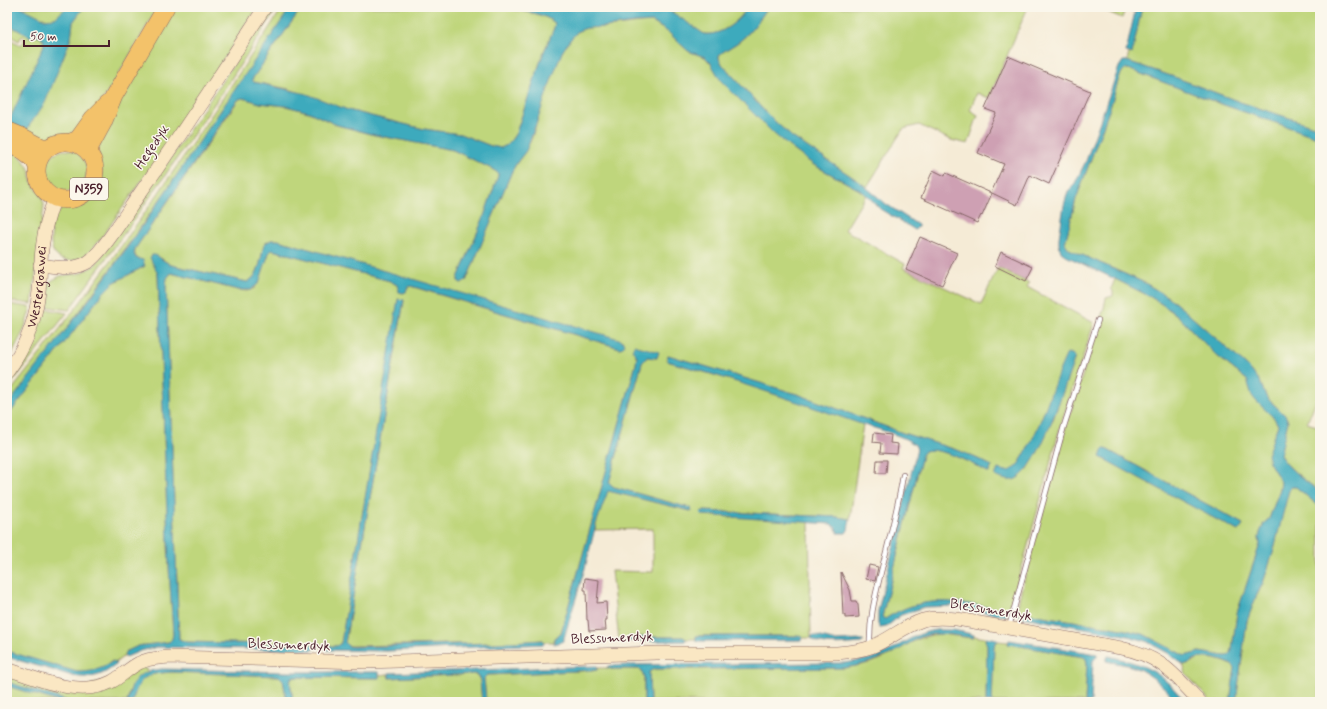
<svg xmlns="http://www.w3.org/2000/svg" width="1327" height="709" font-family="Mynerve,sans-serif">
<style>
.green{fill:#bfd67b;stroke:#847a53;fill-rule:evenodd}
.water{fill:#3daabd;stroke:#446474}
.building{fill:#cea0b3}
.lines{fill:none;stroke-linecap:round;stroke-linejoin:round}
.lane-casing{stroke:#866667;stroke-width:6}
.secondary-casing{stroke:#866667;stroke-width:14}
.highway-casing{stroke:#866667;stroke-width:18}
.lane{stroke:#fff;stroke-width:4.5}
.secondary{stroke:#fae7c3;stroke-width:13}
.highway{stroke:#f3c26a;stroke-width:17}
.labels{text-anchor:middle;dominant-baseline:central;stroke-width:3;stroke-linejoin:round;paint-order:stroke}
.shield{fill:#fbf7ec;stroke:#7f6065;stroke-width:1}
.shield-label{font-size:13px;font-weight:bold;fill:#4a1f2b}
.street-label{font-size:14px;fill:#4a1f2b;stroke:#fbf7ec}
</style>
<rect width="100%" height="100%" fill="#fbf7ec"/>
<filter id="ink" filterUnits="userSpaceOnUse"><feTurbulence type="fractalNoise" baseFrequency=".025" numOctaves="2"/><feDisplacementMap in="SourceGraphic" scale="8" xChannelSelector="R" yChannelSelector="G"/><feConvolveMatrix kernelMatrix="1 2 1 2 8 2 1 2 1" color-interpolation-filters="sRGB"/></filter>
<filter id="wash" filterUnits="userSpaceOnUse"><feTurbulence type="fractalNoise" baseFrequency=".012" numOctaves="4" result="noise"/><feDisplacementMap in="SourceGraphic" scale="16" xChannelSelector="R" yChannelSelector="G"/><feGaussianBlur stdDeviation="0.9" result="paint"/><feColorMatrix in="noise" values="0 0 0 0 0 0 0 0 0 0 0 0 0 0 0 0 0 1.4 0 .05"/><feComposite in="paint" operator="in"/></filter>
<g filter="url(#wash)">
<rect width="100%" height="100%" fill="#f5ebd6"/>
<path class="green" d="M21,7H67C53,28 38,16 21,7Z
M84,7H158L110,89L100,103L80,128L67,136L47,140L25,131L71,38L73,22Z
M175,7H258L169,142L99,241H98C95,245 92,250 88,253C68,270 46,258 52,232L50,231L55,216L59,211L65,207L80,204L85,201L90,197L97,188L101,177L102,171L98,157V148L114,111L154,45Z
M272,7H278C212,110 141,211 69,310L42,306L46,288L51,281L60,276L81,273L95,265L164,168Z
M283,7H291C200,142 109,278 7,406V396C43,351 78,306 112,259C171,177 227,92 283,7Z
M302,7H500L541,15L550,19L555,23L554,28L543,54L516,133L512,139L507,145L501,148L491,146L460,134L424,129L375,117L348,110L289,89L254,82L252,80L253,78Z
M662,7H748C739,21 722,36 704,34Z
M768,7H1028L989,98L977,93L970,110L978,115L968,144L951,140L919,125L903,129L867,187L792,137L768,115L722,64L719,59V55C725,50 731,47 737,43C750,34 760,19 768,7Z
M1096,7H1136L1134,12L1125,10L1122,18Z
M1142,7H1320V128L1240,102L1177,78L1127,61L1129,53H1132Z
M652,22L668,32L688,51L705,57L751,111L791,148L814,165L858,189L866,195L845,230L905,264L903,268L981,304L998,268L1029,283L1027,287L1094,323L1061,424L1010,611C1006,612 992,608 987,607C947,601 920,596 885,619L882,617L922,455L925,451C939,446 976,465 989,473L992,466L978,459L960,451L903,433L800,395L668,355L667,361L758,388L863,424L850,519L837,517L703,511L702,515L809,521L811,638H802V636H696V639H686L683,637H628L627,639L619,640L611,571L653,572V529L595,530L596,524L606,494L609,491L691,511L690,508L614,487L609,483L642,363L647,357L657,358L635,353L637,359L636,364L561,633L554,638V642H544L543,640L495,643L348,646L345,643L404,301L399,299L341,643L337,646L316,647L315,645H311L186,642L179,639L166,285L167,278L171,273L238,290L247,291L255,288L269,253L272,250L276,251L390,281L397,285L400,292L403,293L407,288L410,286L620,348L624,342L278,240H271L264,244C261,256 260,277 247,282L171,265L159,257L153,264L157,269L158,276L169,567L173,634L172,640L169,642L138,646L125,652L124,656L115,663L112,661C105,667 97,672 87,672C66,674 28,658 7,651V417L103,293L113,283L145,266C140,261 133,257 135,249L239,99L243,98L260,103L286,106L309,112L337,125L375,135L453,150L492,169L498,173V176L483,219L458,278V281L462,283L466,281L512,171C518,160 526,152 531,140C541,114 556,47 577,32C585,26 595,28 604,27C620,26 636,23 652,22ZM1070,353L1075,357L1053,420L1028,469L995,476L998,469C1003,471 1008,472 1013,469C1030,459 1057,380 1065,359L1067,354Z
M7,24L31,37C36,34 38,36 43,39L44,46L8,123L7,122V38L21,45L25,37L22,36L19,41L10,36L13,30L10,29L7,34Z
M1125,69H1128L1221,104L1320,138V390L1307,423L1320,427V492C1307,481 1289,470 1280,455L1288,421L1285,415L1267,398L1264,392L1260,381L1248,367L1184,310L1168,297L1145,283L1069,249L1065,243L1076,199L1110,108L1119,78L1122,72Z
M45 171a21 21 0 1 1 42 0a21 21 0 1 1-42 0Z
M15,152L22,158L30,170L32,182L42,197L44,205L32,304L7,301V166Z
M1115,279L1149,296L1163,305L1177,315L1216,355L1247,380L1253,396L1274,418L1278,425L1273,438L1269,462L1281,482L1280,489L1269,519L1264,523L1260,533L1259,538L1260,544L1237,613L1232,649C1231,654 1230,656 1225,656L1199,652L1185,656L1143,634L1122,629L1024,613L1019,614L1017,611L1020,595L1066,427L1104,308L1106,298L1113,296V291L1111,289ZM1106,449L1243,524L1238,531L1101,457Z
M7,304L31,307L24,330L7,363Z
M42,308L67,313L7,389V381L29,349L38,325Z
M1291,487H1296L1320,507V702H1236L1247,621L1256,597L1263,583L1273,553L1287,495Z
M940,634L973,638L974,636L985,638L987,644L986,702H650L649,672L654,669L844,668C856,666 869,664 881,659C903,649 915,636 940,634Z
M998,641L1008,642L1009,644L1084,657L1086,659L1087,663L1085,702H992L994,647L995,643Z
M1200,658C1209,657 1229,661 1235,668L1230,702H1211L1186,674L1183,664H1188Z
M142,667L149,671C133,678 131,686 127,702H71L7,682V673L71,692Z
M597,668H607L611,669H639L641,670L644,677V702H486L484,678L487,675L597,670Z
M172,672L279,676L283,680L287,702H132C133,697 135,691 137,686C143,673 160,673 172,672Z
M388,674L389,678L474,674L477,675L480,680L482,702H293L290,681L292,677L378,678L379,675Z
M7,686L60,702H7Z"/>
<path class="water" d="M7,7H21L45,19L55,18L67,7H84L73,22L71,38L45,103L27,129L7,166V125L44,45L43,39L38,36L34,35L31,37L7,24Z
M291,7H302L253,78L252,80L254,82L307,94L348,110L375,117L424,129L460,134L491,146L501,148L507,145L512,139L516,133L543,54L554,28L555,23C541,11 518,11 500,7H569L588,8L593,7H662L675,14L704,34C722,36 739,21 748,7H768C760,19 750,34 737,43C731,47 725,50 719,55V59L722,64L768,115L792,137L860,182L886,204L918,225V227L915,230L912,228L880,209L869,197L858,189L814,165L791,148L773,133L721,81L710,62L705,57L688,51L668,32L652,22L635,23L604,27L587,28L578,31L570,40L562,52L548,89L539,116L526,151L518,161L512,171L466,281L461,283L458,281V278L483,219L498,176V173L492,169L453,150L375,135L337,125L309,112L286,106L260,103L243,98L239,99L233,106L135,249L134,254L136,258L143,260L145,266L113,283L103,293L7,417V406L88,301L134,238Z
M1136,7H1142L1132,54L1126,52Z
M1123,61H1127L1177,78L1240,102L1320,128V138L1221,104L1128,69H1125L1122,72L1119,78L1110,108L1076,199L1065,243L1069,249L1145,283L1168,297L1184,310L1248,367L1260,381L1264,392L1267,398L1285,415L1288,421L1280,455C1289,470 1307,482 1320,492V507L1296,487H1291L1289,490L1273,553L1263,583L1256,597L1247,621L1236,702H1230L1235,668C1230,661 1208,656 1199,658C1194,659 1190,663 1184,665L1168,653L1146,641L1124,635L1018,616L1019,614L1024,613L1122,629L1143,634L1185,656L1199,652L1225,656C1230,656 1231,654 1232,649L1237,613L1260,544L1259,538L1260,533L1264,523L1269,519L1280,489L1281,482L1269,462L1267,455L1278,425L1274,418L1257,402L1252,396L1247,380L1216,355L1177,315L1163,305L1149,296L1115,279L1068,257L1061,252L1059,245V238L1064,205L1068,191L1074,185L1086,161L1119,67Z
M271,240H278L619,339L624,342L625,345L623,347L620,348L411,286L407,288L406,292L403,293L399,292L397,285L390,281L276,251L272,250L269,253L259,283L251,290H238L171,273L167,278L166,285L179,639L186,642L311,645H315L316,647L313,650L157,647L140,651L126,657L124,655L125,652L138,646L169,642L172,639L173,634L169,567L158,276C157,269 152,264 150,257L152,255H155L171,265L247,282C260,277 261,256 264,244Z
M398,299L404,300L345,643L348,646L352,647L495,643L543,640L544,644L387,651L326,650V646H337L341,643Z
M634,345L659,352L657,358L647,357L642,363L609,483L614,487L690,508L691,509V511L608,491L596,524L585,568L564,638L562,642L554,644V638L561,633L636,364L637,356L632,350Z
M1067,353L1072,354L1075,357C1066,382 1039,470 1016,479C1009,482 1002,479 995,476L998,469C1003,471 1008,472 1013,469C1018,466 1021,460 1024,455C1043,423 1051,387 1067,353Z
M668,355L800,395L903,433L960,451L978,459L992,466L989,473C976,465 939,446 925,451L922,455L882,617L885,619C925,593 956,602 1000,609L1008,612L1006,616L952,606L924,607L901,615L886,627L880,628L878,624V611L916,453C917,450 917,448 915,445C904,435 873,428 858,423C795,401 731,379 667,361Z
M1103,449H1106L1243,524L1240,529L1238,531L1100,457Z
M702,511L837,517L850,519L848,530L846,533H838L836,528L831,524L702,515L700,513Z
M937,630H953L971,634L974,635L973,638C958,636 942,632 927,635C916,638 907,645 897,651C880,660 863,665 844,668L654,669L649,672L650,702H644V677L641,670L639,669H611L607,668L608,666L629,665L845,663C857,661 869,660 880,655C900,647 915,632 937,630Z
M813,635L836,641L863,640L864,641L861,643C847,644 823,648 811,638Z
M696,636H802V640L696,641Z
M628,637H683L686,639L685,641H629L627,639Z
M986,637L997,639L998,641L995,643L994,647L992,702H986L987,645L985,640Z
M1009,640L1097,654V656L1093,661L1091,702H1085L1087,663L1086,659L1084,657L1008,644Z
M7,651L77,672C91,672 101,670 113,661L117,664C102,676 92,679 73,676L7,657Z
M1108,656C1130,661 1150,666 1166,681C1173,687 1179,695 1186,702H1178C1165,688 1152,674 1134,667C1125,664 1115,663 1106,661Z
M597,666V670L487,675L484,678L486,702H482L480,680L477,675L474,674L389,678V673Z
M162,669L286,672H379V678L295,677H292L290,681L293,702H287L283,680L279,676L172,672C145,674 140,676 132,702H127C133,678 137,672 162,669Z
M7,682L71,702H60L7,686Z"/>
<g id="blocks">
<path class="building" d="M1008,56L1090,91L1049,184L1030,175L1017,205L992,193L982,216L981,215L977,223L921,198L933,170L945,176L946,173L991,193L1004,164L978,153L996,113L985,109Z
M920,237L957,253L942,285L906,269Z
M1001,252L1033,267L1026,281L995,266Z
M874,433L891,435L890,443L898,444L897,454L880,453L881,443L873,442Z
M877,460H887L886,473H876Z
M869,565L878,567L875,581L866,579Z
M841,572L850,590L852,601H856L858,605L859,617L845,618V615H843Z
M585,578L599,580L597,603L606,602L607,620H605L606,630L589,631L588,620H587L586,590H584Z"/>
</g>
</g>
<g filter="url(#ink)">
<use href="#blocks" fill-opacity="0" stroke="#866667" stroke-width="1"/>
<g class="lines">
<g class="lane-casing">
<path id="lane" d="M1009,627L1064,426L1098,320
M870,645C869,620 875,597 881,572C889,540 898,508 903,475"/>
</g>
<g class="secondary-casing">
<g id="secondary">
<path d="M40,265C57,267 73,271 88,262C101,254 126,214 136,199C180,136 223,71 265,7"/>
<path id="s1" d="M7,372C23,351 34,325 38,298C41,282 40,265 42,249C44,231 48,215 55,198"/>
<path d="M7,669C39,679 79,698 111,682C121,677 129,668 139,663C148,658 159,658 169,657L365,662L657,653H837C849,652 860,651 871,647C889,640 904,626 923,620C934,617 945,618 957,619L1121,648C1161,656 1174,674 1200,702"/>
</g>
</g>
<g class="highway-casing">
<path id="highway" d="M7,130L19,135L42,147H49
M7,138L13,144L34,160L37,167
M37 171a29 29 0 1 1 58 0a29 29 0 1 1-58 0Z
M71,142L78,139L93,118L107,104
M90,153V147L103,123L114,96L166,7"/>
</g>
<use href="#lane" class="lane"/>
<use href="#secondary" class="secondary"/>
<use href="#highway" class="highway"/>
</g>
</g>
<g class="labels">
<rect class="shield" x="70" y="178" width="38" height="22" rx="3"/>
<g class="shield-label">
<text x="89" y="189">N359</text>
</g>
<g class="street-label">
<text transform="translate(152 147) rotate(-56)">Hegedyk</text>
<text stroke="none"><textPath href="#s1" startOffset="92">Westergoawei</textPath></text>
<text transform="translate(991 610) rotate(9)">Blessumerdyk</text>
<text transform="translate(612 638) rotate(-2)">Blessumerdyk</text>
<text transform="translate(289 645) rotate(2)">Blessumerdyk</text>
</g>
</g>
<rect width="1327" height="709" fill="none" stroke="#fbf7ec" stroke-width="24"/>
<path d="M24 40v6h85v-6" fill="none" stroke="#4a1f2b" stroke-width="2"/>
<text x="30" y="40" font-size="12" fill="#4a1f2b" stroke="#fbf7ec" stroke-width="3" paint-order="stroke">50 m</text>
</svg>
